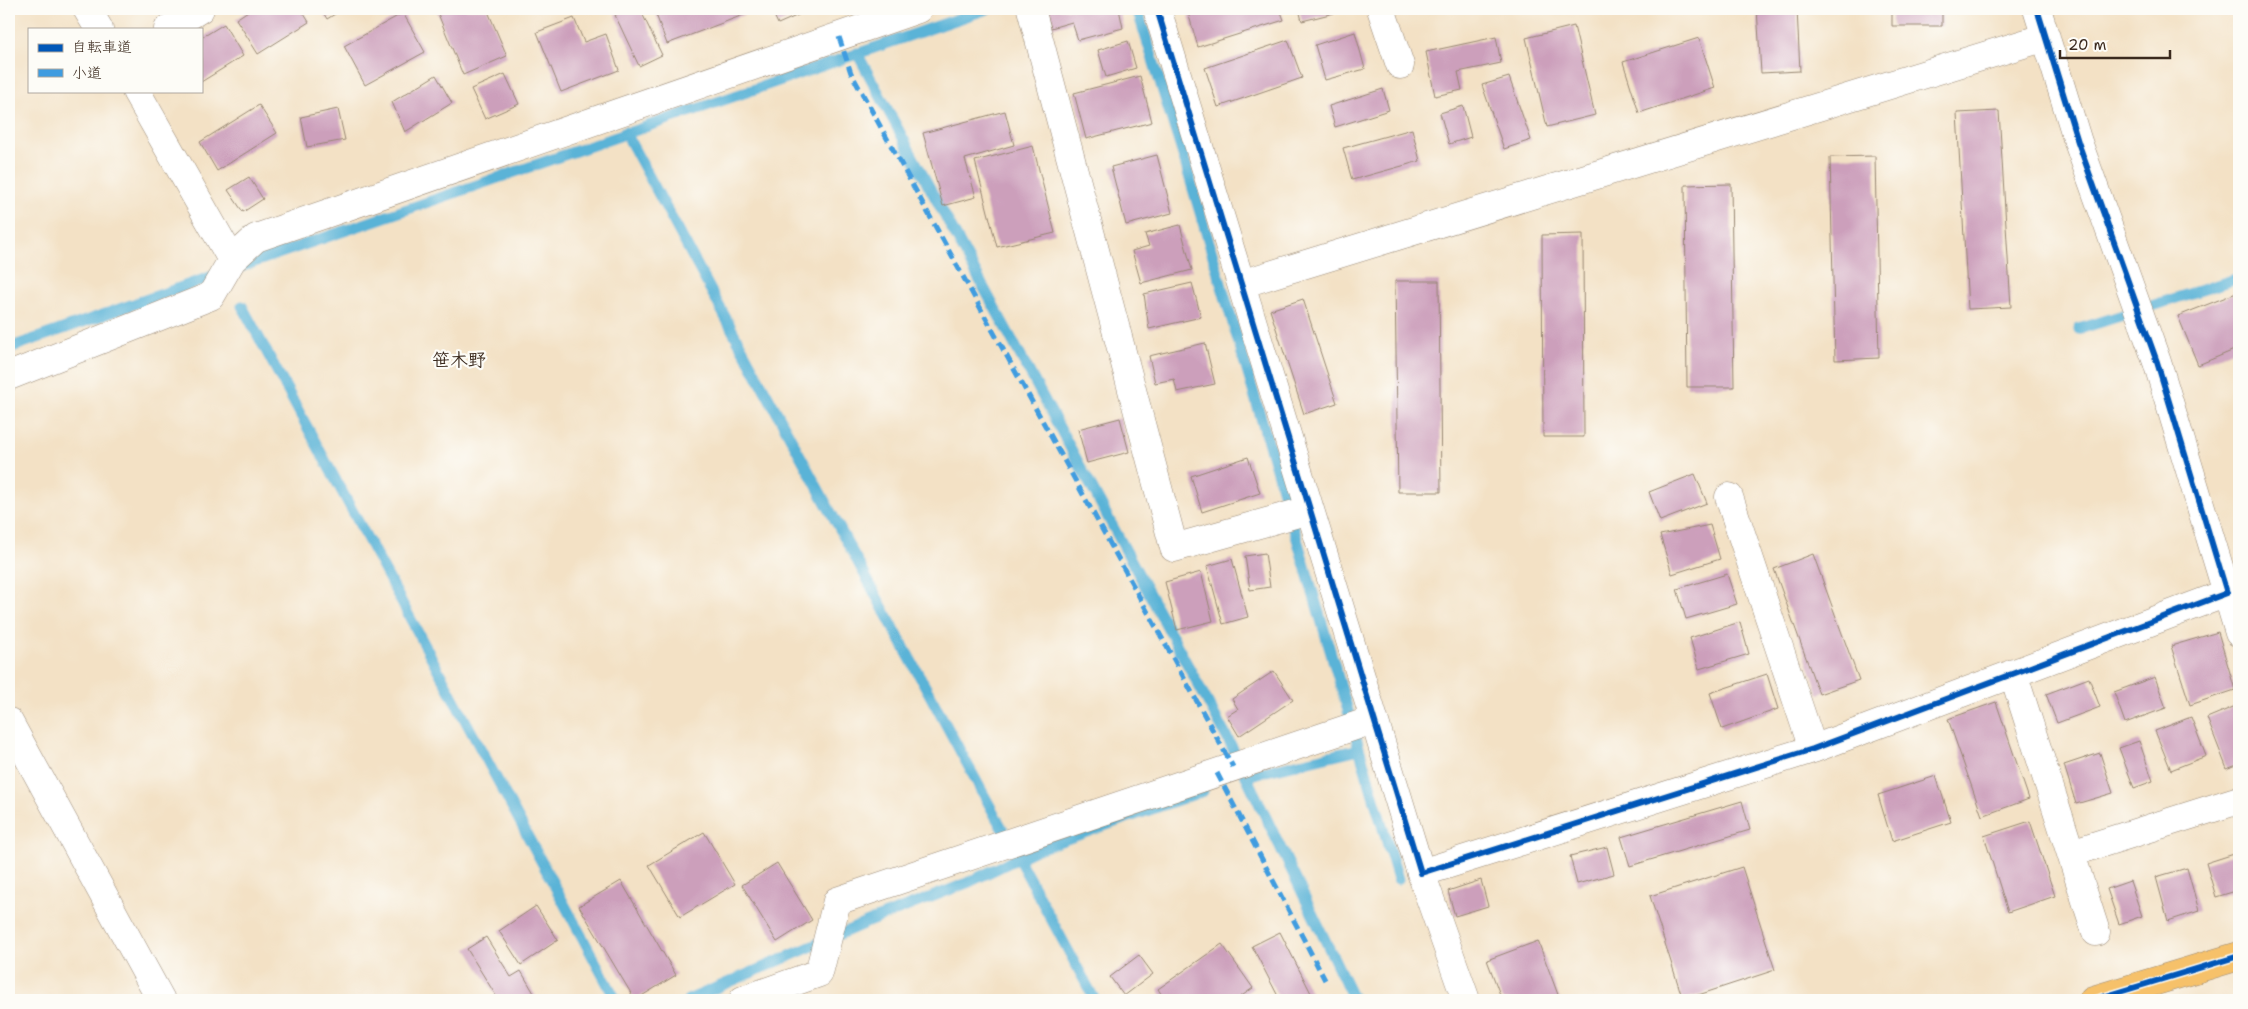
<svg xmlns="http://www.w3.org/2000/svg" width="2248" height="1009" font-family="'Shantell Sans','Klee One',sans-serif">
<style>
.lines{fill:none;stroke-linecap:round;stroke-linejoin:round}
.stream{stroke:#5ab3d7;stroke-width:11}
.building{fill:#cc9fbb}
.minor-casing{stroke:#978672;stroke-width:29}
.major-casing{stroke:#978672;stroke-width:29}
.minor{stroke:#fff;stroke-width:28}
.major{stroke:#f6c16b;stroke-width:28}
.quiet{stroke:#3f9ce0;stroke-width:5;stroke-dasharray:10 5;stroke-linecap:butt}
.cycleway-casing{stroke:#fdfcf7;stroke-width:9}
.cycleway{stroke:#0057b8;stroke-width:6}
.labels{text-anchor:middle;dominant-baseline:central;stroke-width:4.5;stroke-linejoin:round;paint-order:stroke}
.quarter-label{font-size:18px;font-weight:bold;fill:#3b2a1e;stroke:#fdfcf7}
</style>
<rect width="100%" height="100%" fill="#fdfcf7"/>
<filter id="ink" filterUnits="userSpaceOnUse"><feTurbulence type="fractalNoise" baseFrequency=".02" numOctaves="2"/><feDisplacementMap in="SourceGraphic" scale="10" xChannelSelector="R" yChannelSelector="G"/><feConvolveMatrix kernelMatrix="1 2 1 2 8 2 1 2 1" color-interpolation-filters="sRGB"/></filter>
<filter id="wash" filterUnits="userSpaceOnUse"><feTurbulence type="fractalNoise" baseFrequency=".0096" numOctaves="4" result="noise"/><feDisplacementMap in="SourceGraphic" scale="20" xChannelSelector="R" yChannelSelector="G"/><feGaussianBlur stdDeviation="1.12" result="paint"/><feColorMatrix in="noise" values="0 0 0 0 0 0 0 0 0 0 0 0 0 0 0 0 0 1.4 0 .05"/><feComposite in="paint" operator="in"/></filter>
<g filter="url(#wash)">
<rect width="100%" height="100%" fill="#f3e1c5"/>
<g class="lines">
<path class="stream" d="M1137,9L1182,152L1398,879
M857,53L1232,747L1354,1000
M625,132L1095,1000
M234,269L987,9
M242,306L616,1000
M2079,329L2239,278
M9,348L219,274
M1246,776L1359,749
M688,1000L868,922L967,883L1035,850L1203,791"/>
</g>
<g id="blocks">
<path class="building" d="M251,9H301L309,22L258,54L236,19Z
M321,9H343L327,19Z
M436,9H487L507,56L463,75Z
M629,9H640L662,55L639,66L615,15Z
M654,9H759L667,44Z
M771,9H812L778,24Z
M1045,9H1119L1123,28L1078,40L1072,22L1051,28Z
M1187,9H1280L1284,20L1198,47Z
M1299,9H1333L1334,13L1302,21Z
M1757,9H1797L1800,71L1761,73Z
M1892,9H1942V26H1892Z
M403,13L425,52L365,85L344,46Z
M574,18L584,42L606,34L619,70L561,92L537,32Z
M224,24L243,56L201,82V38Z
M1574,26L1595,115L1547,127L1526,38Z
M1355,32L1365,69L1325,80L1315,45Z
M1496,37L1501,63L1458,72L1462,90L1435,96L1426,52Z
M1699,38L1715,88L1639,113L1623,62Z
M1288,40L1302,78L1218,107L1205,68Z
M1128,41L1136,68L1106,77L1098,50Z
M505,74L519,104L485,119L471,89Z
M436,75L452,103L405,132L392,102Z
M1140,76L1152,122L1086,139L1074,93Z
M1509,77L1531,140L1504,149L1482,85Z
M1383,89L1389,110L1335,127L1329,106Z
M259,105L277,133L217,171L200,142Z
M1463,106L1471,137L1449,144L1440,113Z
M338,109L345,140L307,147L301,117Z
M1005,111L1014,145L965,159L976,197L943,206L923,133Z
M1999,111L2011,307L1968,309L1957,113Z
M1412,129L1420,161L1352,180L1343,148Z
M1033,146L1055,233L997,247L975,161Z
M1157,155L1172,213L1126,225L1111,167Z
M1875,156L1879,358L1835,360L1830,157Z
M249,177L263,199L243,212L228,190Z
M1731,184L1734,387H1687L1685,185Z
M1180,225L1192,270L1141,283L1132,251L1149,246L1145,234Z
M1583,234L1584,437H1543L1542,235Z
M1395,281H1439L1441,492H1398Z
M1192,283L1201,317L1149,329L1144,294Z
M2239,292V348L2198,365L2178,316Z
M1303,299L1337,403L1304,414L1270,310Z
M1205,343L1215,384L1177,392L1174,379L1155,383L1149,356Z
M1120,418L1129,452L1087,463L1078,429Z
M1248,457L1260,493L1202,512L1191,476Z
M1695,474L1707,503L1660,521L1649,492Z
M1710,525L1720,559L1672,574L1660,535Z
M1265,553L1270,587L1250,590L1245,556Z
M1813,554L1859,680L1819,694L1774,569Z
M1232,559L1248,617L1223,624L1207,566Z
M1201,572L1213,621L1177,630L1165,582Z
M1727,574L1737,604L1686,619L1677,589Z
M1740,622L1749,654L1699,669L1690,638Z
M2218,632L2235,690L2190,705L2171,646Z
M1274,671L1293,700L1239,736L1227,716L1238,709L1232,699Z
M1767,674L1778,709L1722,729L1710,693Z
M2155,677L2166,708L2125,723L2114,692Z
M2089,678L2100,707L2057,723L2046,694Z
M1996,702L2029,799L1982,816L1948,719Z
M2238,705L2239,764L2227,769L2207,718Z
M2191,717L2206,756L2171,770L2155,731Z
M2139,741L2153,781L2134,788L2119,748Z
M2100,753L2113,793L2076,804L2064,765Z
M1936,776L1951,822L1892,841L1878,795Z
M1742,801L1750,830L1630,866L1621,837Z
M2030,821L2055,896L2008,912L1984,836Z
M704,832L735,884L680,917L649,865Z
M1607,847L1614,874L1577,884L1570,856Z
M2234,854L2239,872V890L2216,897L2206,863Z
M777,863L812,920L777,942L742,885Z
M1742,867L1775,970L1683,1000L1650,896Z
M2187,868L2199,911L2168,921L2156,877Z
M1481,880L1488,906L1455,916L1448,891Z
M621,881L676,975L635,1000L579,906Z
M2130,881L2142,916L2119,924L2107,889Z
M536,906L558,940L521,965L499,931Z
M1280,932L1312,995L1303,1000H1280L1252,946Z
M486,937L511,977L521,971L538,1000H495L498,999L467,949Z
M1538,941L1560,1000H1502L1487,960Z
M1222,944L1253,988L1236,1000H1165L1158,989Z
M1139,955L1153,974L1124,996L1110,977Z"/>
</g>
</g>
<g filter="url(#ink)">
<use href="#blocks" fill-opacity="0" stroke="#978672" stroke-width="1"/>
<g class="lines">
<g class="minor-casing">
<path id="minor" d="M87,9L99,29
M1031,9L1174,548L1309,510
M1157,9L1421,873L1813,749L2227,593L2157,362L2078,142L2037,9
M1381,9L1400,65
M168,29L200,9
M136,91L232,260
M1241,284L2046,37
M9,376L211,296L232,260L256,238L918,9
M1729,497L1813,749
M2227,593L2239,633
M2013,673L2096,932
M9,722L161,1000
M2071,853L2239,800
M1421,873L1466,1000
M743,1000L819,973L837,901L1373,720"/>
</g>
<g class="major-casing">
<path id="major" d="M2093,1000L2239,956"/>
</g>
<use href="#minor" class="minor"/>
<use href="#major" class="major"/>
<path class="quiet" d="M839,37L851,73L1233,767
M1217,773L1325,980"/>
<g class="cycleway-casing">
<path id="cycleway" d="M1157,9L1421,873L1813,749L2227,593L2157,362L2078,142L2037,9
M2093,1000L2239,956"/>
</g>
<use href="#cycleway" class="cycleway"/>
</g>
</g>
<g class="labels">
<g class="quarter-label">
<text x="459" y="360">笹木野</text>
</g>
</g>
<rect width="2248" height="1009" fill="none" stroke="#fdfcf7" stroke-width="30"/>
<rect x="28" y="28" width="175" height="65" fill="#fdfcf7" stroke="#afa8a0"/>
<rect x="38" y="44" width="25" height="8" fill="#0057b8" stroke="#afa8a0"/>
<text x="72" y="52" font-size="15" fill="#3b2a1e">自転車道</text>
<rect x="38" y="69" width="25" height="8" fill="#3f9ce0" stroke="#afa8a0"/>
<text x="72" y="78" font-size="15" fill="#3b2a1e">小道</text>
<path d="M2060 50v8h110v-8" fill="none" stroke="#3b2a1e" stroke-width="2.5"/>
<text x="2068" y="50" font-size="15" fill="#3b2a1e" stroke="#fdfcf7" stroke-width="4" paint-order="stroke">20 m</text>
</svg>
